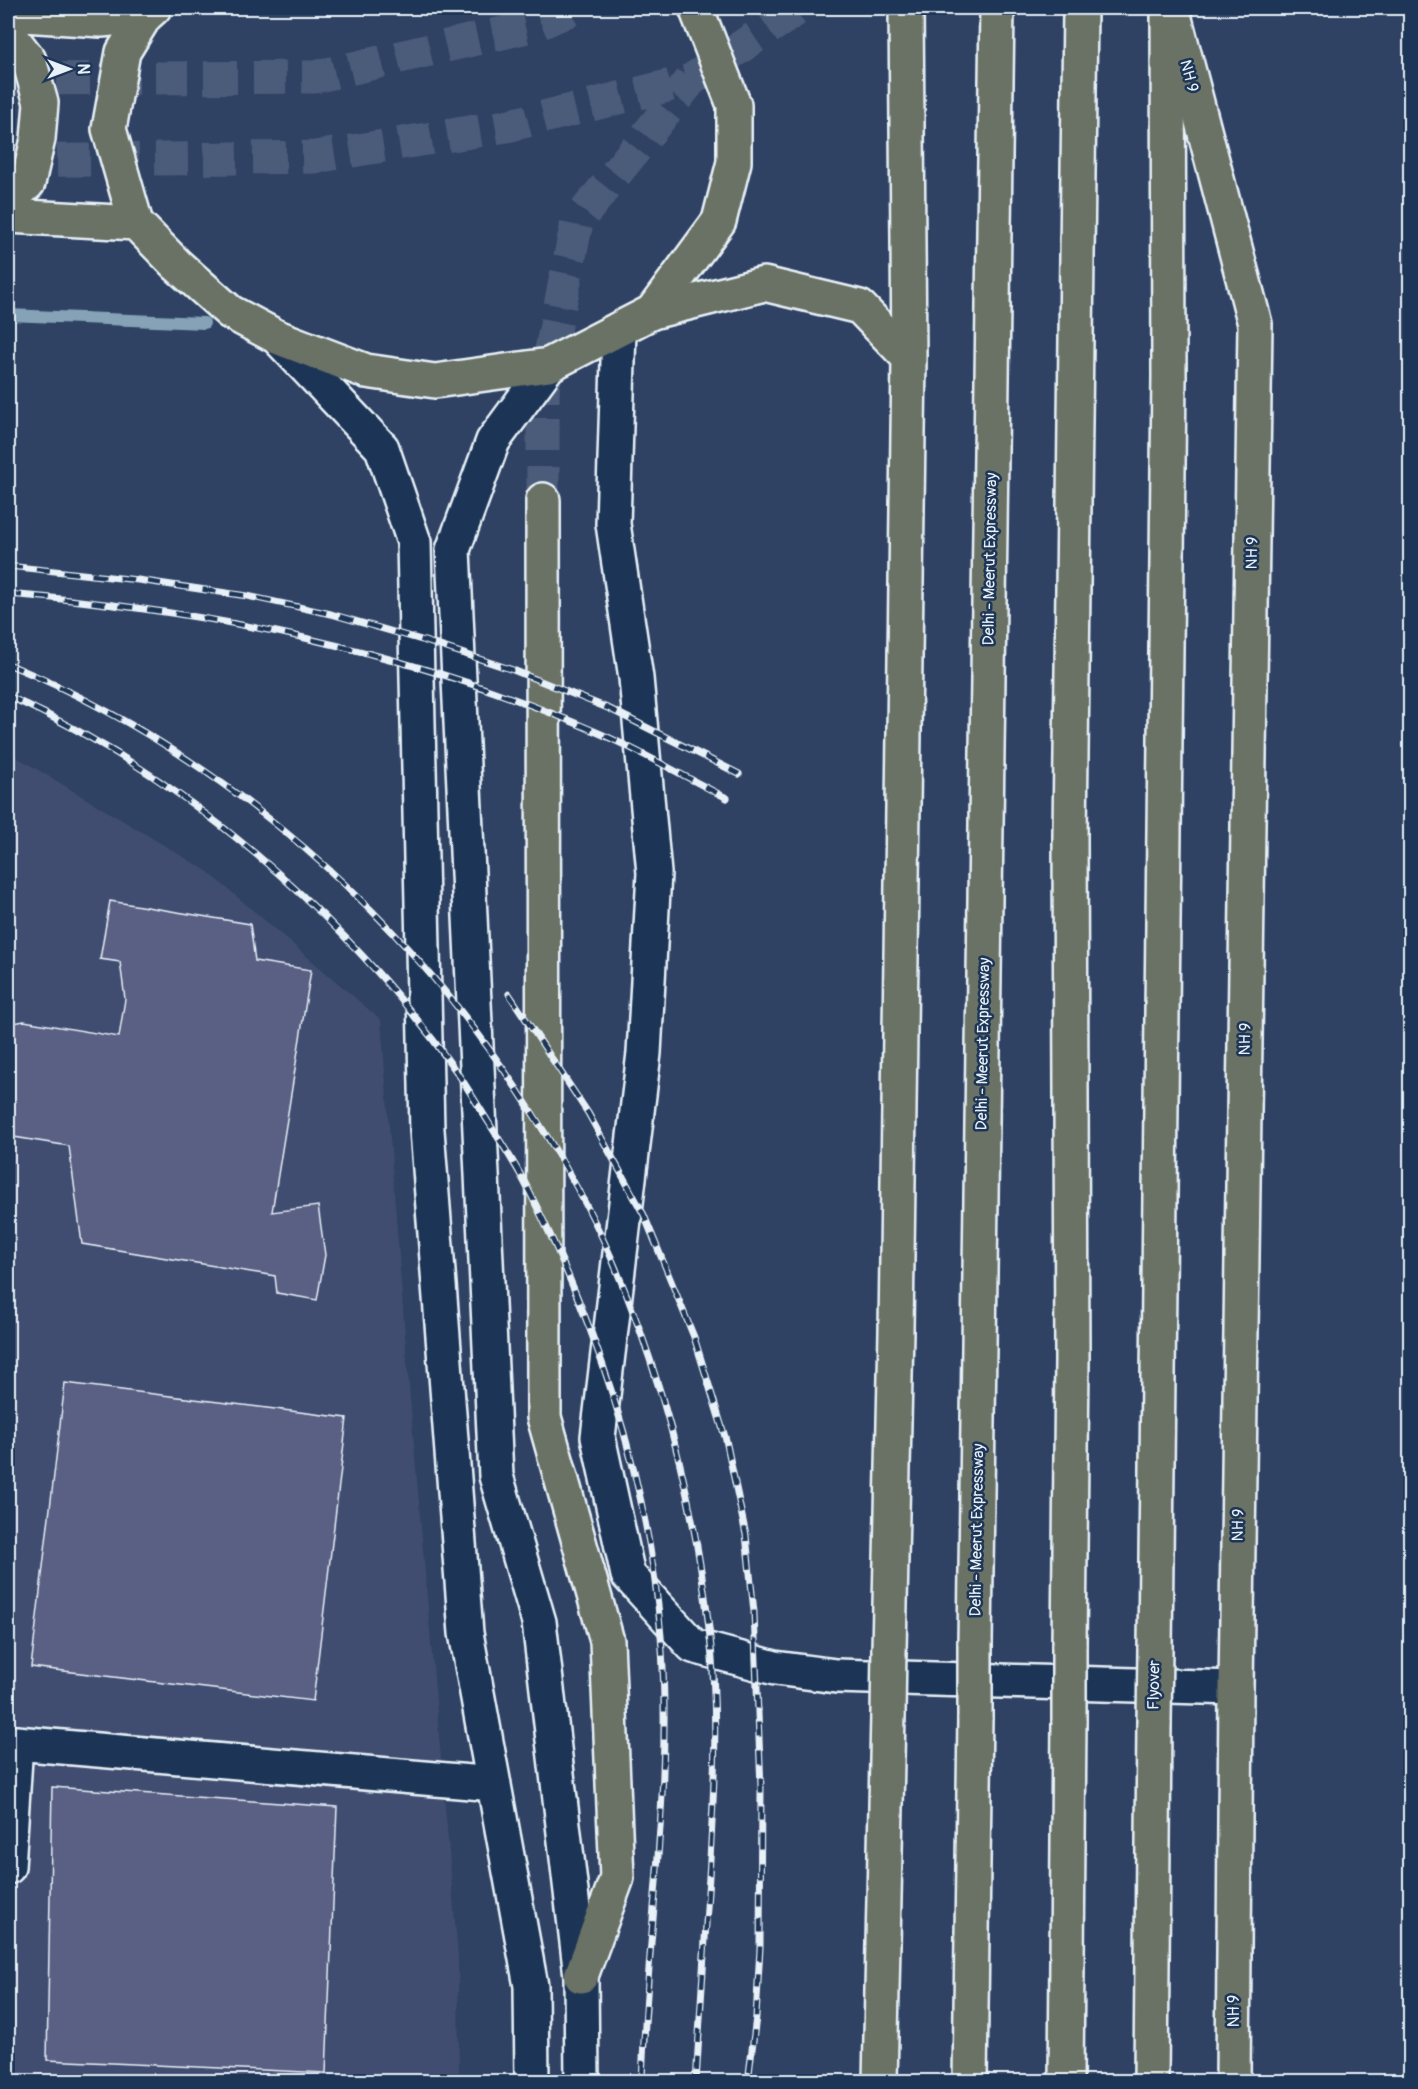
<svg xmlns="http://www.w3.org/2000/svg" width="1418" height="2089" font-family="Pangolin,sans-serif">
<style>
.built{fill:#3f4e71}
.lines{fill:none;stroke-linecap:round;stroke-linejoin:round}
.stream{stroke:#85a2b6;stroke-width:12}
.building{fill:#5a5f84;stroke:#e8f1f8;stroke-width:1.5}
.highway-tunnel{stroke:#4b5c7a;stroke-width:33;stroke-dasharray:33 16;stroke-linecap:butt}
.minor-casing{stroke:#e8f1f8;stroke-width:38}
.major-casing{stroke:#e8f1f8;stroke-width:38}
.highway-casing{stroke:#e8f1f8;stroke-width:38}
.minor{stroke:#1d3557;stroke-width:33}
.major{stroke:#6b7165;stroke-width:33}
.highway{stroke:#6b7165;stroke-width:33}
.rail-casing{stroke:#e8f1f8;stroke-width:7}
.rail{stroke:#1d3557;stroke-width:4.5;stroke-dasharray:14;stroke-linecap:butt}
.highway-bridge-casing{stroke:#e8f1f8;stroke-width:38;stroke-linecap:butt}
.highway-bridge{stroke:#6b7165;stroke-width:33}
.labels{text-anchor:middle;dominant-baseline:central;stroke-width:5;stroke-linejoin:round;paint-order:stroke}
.street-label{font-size:16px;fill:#e8f1f8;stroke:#1d3557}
</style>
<rect width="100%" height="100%" fill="#2f4264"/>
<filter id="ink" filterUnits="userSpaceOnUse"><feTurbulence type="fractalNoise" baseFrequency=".0167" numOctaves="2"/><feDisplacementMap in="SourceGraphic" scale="12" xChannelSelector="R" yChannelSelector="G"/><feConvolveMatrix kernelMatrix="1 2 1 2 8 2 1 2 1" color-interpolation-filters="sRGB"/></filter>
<g filter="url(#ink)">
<path class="built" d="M8,752L207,871L381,1020L408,1375L458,1957L459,2081L8,2082Z"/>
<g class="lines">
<path class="stream" d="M8,315L204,323"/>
</g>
<path class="building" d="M110,901L250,924L255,961L311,970L272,1212L318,1206L325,1255L317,1300L277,1293L275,1276L82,1244L69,1146L8,1136V1024L24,1021L119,1037L125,999L120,962L100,959Z
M65,1383L347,1418L313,1701L31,1667Z
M52,1787L337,1807L326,2073L47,2060Z"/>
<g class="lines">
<path class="highway-tunnel" d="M8,79L315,77L536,25L574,8
M8,161L315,157L507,126L691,80L799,8
M543,500V389L577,222L691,80"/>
<g class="minor-casing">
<path id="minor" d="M619,329L613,524L636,678L654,873L644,1053L598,1437L628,1575L693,1646L775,1668L836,1676L1236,1688
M277,337L382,448L414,542L427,1130L466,1633L531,1986L532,2082
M549,365L493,441L453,550L496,1476L539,1622L581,1976L582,2082
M8,1867L16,1743L494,1784"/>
</g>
<g class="major-casing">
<path id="major" d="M154,8L145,16L123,52L109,129L136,223L177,265L230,312L277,337L366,371L435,381L549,365L652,312L719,221L734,162V105L696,8
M8,14L101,20L145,16
M1174,15L1255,324L1236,1688L1233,2082
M8,33L29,60L41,103L38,139L28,183L8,201
M8,216L136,223"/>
</g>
<g class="highway-casing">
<path id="highway" d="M652,312L764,284L860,307L909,358
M543,500L544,1417L607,1641L617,1878L581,1976
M975,1644L997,8
M1069,1647L1072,1359L1070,836L1080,8
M1155,1649L1169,376L1168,8
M889,1650L896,1331L909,358L906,8
M880,2082L888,1714
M970,2082L975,1717
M1066,2082L1069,1720
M1151,2082L1154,1722"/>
</g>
<use href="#minor" class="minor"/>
<use href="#major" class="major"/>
<use href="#highway" class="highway"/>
<g class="rail-casing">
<path id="rail" d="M8,566L138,580L247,596L331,614L425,641L513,670L610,709L739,774
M8,594C212,611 413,651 601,734C644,753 685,777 727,798
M8,664C224,754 408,915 533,1114C562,1159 589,1207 611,1257C662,1375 694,1500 709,1628C719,1710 714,1794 709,1876C705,1945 700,2013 696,2082
M8,696C183,774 348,917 458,1074C469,1090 479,1107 489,1123C502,1144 516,1165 527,1187C598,1327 648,1479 661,1636C673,1785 647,1933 642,2082
M509,994L588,1113L644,1215L694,1337L726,1440L746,1535L754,1612L761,1788L760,1948L756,2017L748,2082"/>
</g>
<use href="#rail" class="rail"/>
<g class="highway-bridge-casing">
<path id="highway-bridge" d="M1069,1647V1720
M888,1714L889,1650
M975,1717V1644
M1154,1722L1155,1649"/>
</g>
<use href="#highway-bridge" class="highway-bridge"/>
</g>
</g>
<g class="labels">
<g class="street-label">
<text transform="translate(1189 76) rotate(75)">NH 9</text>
<text transform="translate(1252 553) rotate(-89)">NH 9</text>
<text transform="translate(990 559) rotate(-89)">Delhi - Meerut Expressway</text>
<text transform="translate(1245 1039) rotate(-89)">NH 9</text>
<text transform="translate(983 1044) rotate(-89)">Delhi - Meerut Expressway</text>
<text transform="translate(1238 1525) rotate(-89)">NH 9</text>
<text transform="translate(977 1530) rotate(-89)">Delhi - Meerut Expressway</text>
<text transform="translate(1154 1685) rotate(-89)">Flyover</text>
<text transform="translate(1234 2011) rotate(-90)">NH 9</text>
</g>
</g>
<rect width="1418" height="2089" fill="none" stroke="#1d3557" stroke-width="30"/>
<rect x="15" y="15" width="1388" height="2059" fill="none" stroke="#e8f1f8" stroke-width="2" filter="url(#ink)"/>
<g transform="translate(69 69) rotate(90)" stroke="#1d3557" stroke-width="4.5" paint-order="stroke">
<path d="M0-4.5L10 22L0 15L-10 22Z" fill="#e8f1f8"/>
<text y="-9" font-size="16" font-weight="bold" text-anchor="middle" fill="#e8f1f8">N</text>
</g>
</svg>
